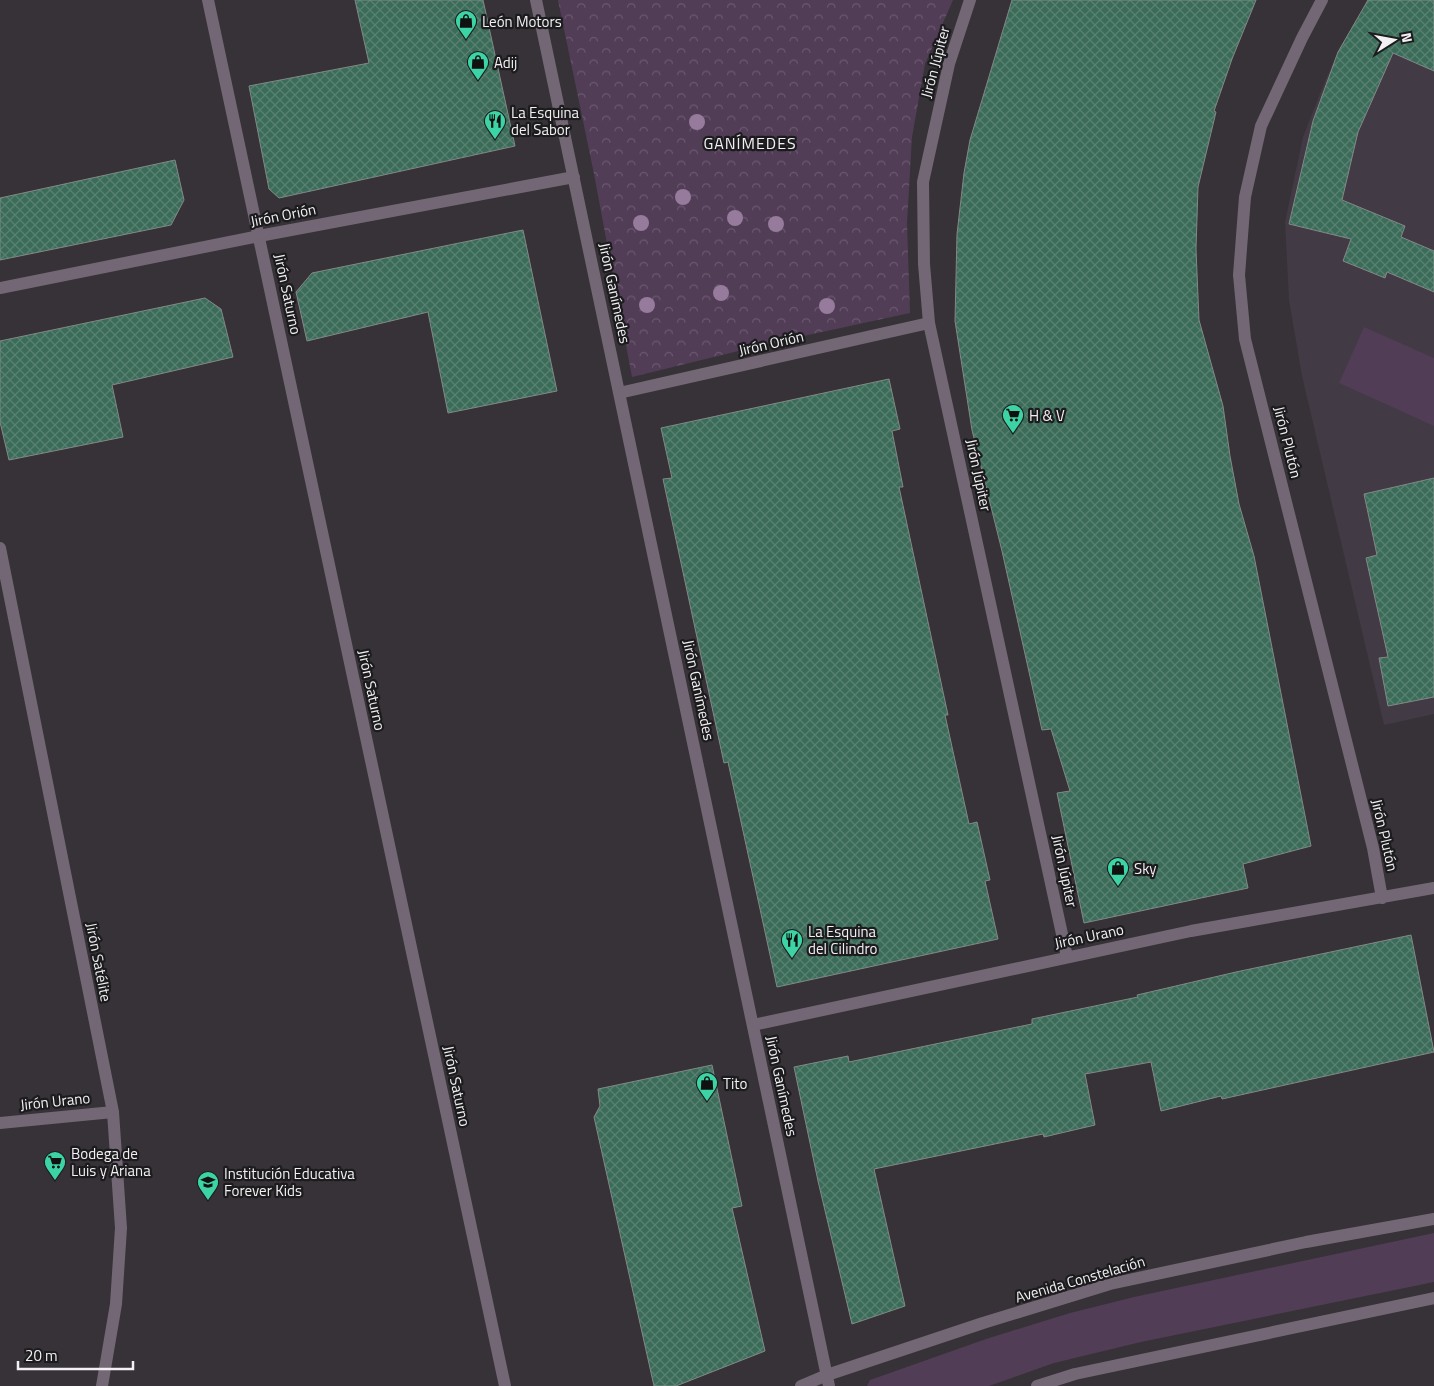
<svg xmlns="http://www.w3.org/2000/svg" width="1434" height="1386" font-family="'Titillium Web',sans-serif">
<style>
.built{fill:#423a44}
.grass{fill:#523d57}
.park{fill:url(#park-crowns)}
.building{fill:url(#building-cross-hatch);stroke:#828986}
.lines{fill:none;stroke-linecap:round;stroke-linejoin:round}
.minor{stroke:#736776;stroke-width:12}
.tertiary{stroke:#736776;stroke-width:12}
.tree{fill:#967b9d}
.labels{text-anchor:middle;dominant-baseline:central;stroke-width:4.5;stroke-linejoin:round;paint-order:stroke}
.poi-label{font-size:15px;fill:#f2f0f3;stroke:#1c1b1d;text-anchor:start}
.street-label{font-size:15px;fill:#f2f0f3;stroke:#1c1b1d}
.neighbourhood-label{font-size:16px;letter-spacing:1px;fill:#f2f0f3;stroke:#1c1b1d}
</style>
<defs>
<pattern id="park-crowns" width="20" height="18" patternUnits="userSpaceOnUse" patternTransform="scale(1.25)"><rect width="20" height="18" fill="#523d57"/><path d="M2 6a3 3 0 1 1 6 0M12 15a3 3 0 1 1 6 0" fill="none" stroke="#6b5970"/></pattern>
<pattern id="building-cross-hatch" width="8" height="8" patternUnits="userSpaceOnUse" patternTransform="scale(1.25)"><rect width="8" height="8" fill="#3b6c59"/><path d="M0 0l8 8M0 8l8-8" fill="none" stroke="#588171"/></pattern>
</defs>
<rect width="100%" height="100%" fill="#363237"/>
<path class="built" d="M1434,0V714L1384,725L1302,376L1289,300L1285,222L1303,137L1325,81L1339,51Z"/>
<path class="grass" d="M1364,327L1434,358V426L1339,383Z
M1434,1233V1282L1141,1342L1054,1363L989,1386H867L870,1380L986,1339L1070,1313L1134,1297Z"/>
<path class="park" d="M558,0H953L925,64L912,137L907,223L910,313L771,343L632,377L594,174Z"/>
<path class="building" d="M355,0H483L515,146L279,198L269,189L249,86L369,63Z
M1012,0H1256L1232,59L1214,111L1216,112L1198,187L1196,249L1199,320L1223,406L1230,456L1239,504L1254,556L1311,846L1243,864L1248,888L1084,923L1057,793L1070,791L1051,729L1042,730L1002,551L972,430L955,321L957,234L964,173L970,140Z
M1368,0H1434V71L1393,53L1358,132L1342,200L1405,226L1401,237L1434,251V292L1387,272L1385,278L1343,261L1351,239L1289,224L1313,121L1338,52Z
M175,160L184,200L171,225L0,260V198Z
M523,230L557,391L448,413L428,312L307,341L296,292L312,273Z
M205,298L221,309L233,357L112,385L123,437L9,460L0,422V341Z
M889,379L900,429L892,431L903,487H899L948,715H945L969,824L977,822L990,880L985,881L998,939L777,987L728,762L724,763L663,479L672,478L661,428Z
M1434,478V697L1388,706L1379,658L1388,657L1366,558L1377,555L1364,494Z
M1411,935L1434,1052L1222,1099L1221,1096L1161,1111L1151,1062L1085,1074L1095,1125L1044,1137L1043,1134L874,1169L905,1306L852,1324L818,1181L794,1067L848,1056L849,1062L964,1038L1032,1024V1019L1138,997L1137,995L1236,972Z
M712,1065L742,1206L732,1208L765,1351L676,1386H654L594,1117L600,1106L598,1089Z"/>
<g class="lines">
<path class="minor" d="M208,0L505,1386
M536,0L829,1386
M970,0L949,64L923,182L924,264L929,323L1067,957
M1322,0L1302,38L1261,126L1245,197L1239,275L1245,339L1373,848L1382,898
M0,288L259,236L574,177
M619,393L929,323
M0,548L113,1112L121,1228L116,1304L102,1386
M753,1025L1191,931L1434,888
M0,1123L113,1112"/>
<path class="tertiary" d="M801,1386L827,1375L983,1323L1110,1284L1306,1242L1434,1219
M1037,1386L1075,1374L1434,1298"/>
</g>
<g class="tree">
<circle cx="697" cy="122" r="8"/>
<circle cx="683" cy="197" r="8"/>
<circle cx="735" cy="218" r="8"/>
<circle cx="641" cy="223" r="8"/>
<circle cx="776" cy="224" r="8"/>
<circle cx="721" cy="293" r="8"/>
<circle cx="647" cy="305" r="8"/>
<circle cx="827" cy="306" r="8"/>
</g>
<defs>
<g id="shop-pin" transform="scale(1.125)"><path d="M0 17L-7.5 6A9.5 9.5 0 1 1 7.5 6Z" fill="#3cd4a4" stroke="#1c1b1d"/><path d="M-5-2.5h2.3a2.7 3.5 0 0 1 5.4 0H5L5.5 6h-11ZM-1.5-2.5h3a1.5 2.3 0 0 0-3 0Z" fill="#111"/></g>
<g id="restaurant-pin" transform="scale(1.125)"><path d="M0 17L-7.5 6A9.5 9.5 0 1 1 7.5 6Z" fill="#3cd4a4" stroke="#1c1b1d"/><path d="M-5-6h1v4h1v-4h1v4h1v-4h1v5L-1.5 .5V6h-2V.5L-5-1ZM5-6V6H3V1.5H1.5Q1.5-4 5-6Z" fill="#111"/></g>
<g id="supermarket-pin" transform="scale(1.125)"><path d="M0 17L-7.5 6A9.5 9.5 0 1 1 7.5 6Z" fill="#3cd4a4" stroke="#1c1b1d"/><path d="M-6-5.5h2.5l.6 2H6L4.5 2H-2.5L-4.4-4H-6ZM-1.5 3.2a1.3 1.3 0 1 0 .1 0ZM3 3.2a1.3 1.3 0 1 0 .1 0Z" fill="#111"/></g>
<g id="school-pin" transform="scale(1.125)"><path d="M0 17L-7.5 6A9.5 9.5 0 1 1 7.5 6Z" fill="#3cd4a4" stroke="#1c1b1d"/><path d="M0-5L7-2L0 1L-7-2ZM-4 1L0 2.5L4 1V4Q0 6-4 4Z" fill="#111"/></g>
</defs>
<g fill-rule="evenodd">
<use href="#shop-pin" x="466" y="21"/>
<use href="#shop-pin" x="478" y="62"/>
<use href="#restaurant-pin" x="495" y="121"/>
<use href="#supermarket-pin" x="1013" y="415"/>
<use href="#shop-pin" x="1118" y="868"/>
<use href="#restaurant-pin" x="792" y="940"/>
<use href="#shop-pin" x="707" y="1083"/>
<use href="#supermarket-pin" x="55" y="1162"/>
<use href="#school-pin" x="208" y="1182"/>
</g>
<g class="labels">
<g class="poi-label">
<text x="482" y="21">León Motors</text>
<text x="494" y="62">Adij</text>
<text x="511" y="112">La Esquina<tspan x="511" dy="17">del Sabor</tspan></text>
<text x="1029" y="415">H &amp; V</text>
<text x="1134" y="868">Sky</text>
<text x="808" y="931">La Esquina<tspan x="808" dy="17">del Cilindro</tspan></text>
<text x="723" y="1083">Tito</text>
<text x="71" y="1153">Bodega de<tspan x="71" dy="17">Luis y Ariana</tspan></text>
<text x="224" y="1173">Institución Educativa<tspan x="224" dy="17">Forever Kids</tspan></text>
</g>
<g class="street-label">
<text transform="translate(935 62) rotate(-75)">Jirón Júpiter</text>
<text transform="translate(283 215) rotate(-11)">Jirón Orión</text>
<text transform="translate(615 293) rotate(78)">Jirón Ganímedes</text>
<text transform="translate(288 294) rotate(78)">Jirón Saturno</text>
<text transform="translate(771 343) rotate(-13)">Jirón Orión</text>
<text transform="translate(1288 442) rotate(76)">Jirón Plutón</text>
<text transform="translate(979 475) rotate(78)">Jirón Júpiter</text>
<text transform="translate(372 690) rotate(78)">Jirón Saturno</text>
<text transform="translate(699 690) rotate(78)">Jirón Ganímedes</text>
<text transform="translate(1385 835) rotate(77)">Jirón Plutón</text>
<text transform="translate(1065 871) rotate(78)">Jirón Júpiter</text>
<text transform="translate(1089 936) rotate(-12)">Jirón Urano</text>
<text transform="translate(99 962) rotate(79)">Jirón Satélite</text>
<text transform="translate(457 1086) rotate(78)">Jirón Saturno</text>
<text transform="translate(782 1086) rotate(78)">Jirón Ganímedes</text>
<text transform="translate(55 1101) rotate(-6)">Jirón Urano</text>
<text transform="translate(1080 1279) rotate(-16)">Avenida Constelación</text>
</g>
<g class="neighbourhood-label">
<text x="750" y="143">GANÍMEDES</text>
</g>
</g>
<g transform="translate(1394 40) rotate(79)" stroke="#1c1b1d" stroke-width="4" paint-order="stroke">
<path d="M0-4L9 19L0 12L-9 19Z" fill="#f2f0f3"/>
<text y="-8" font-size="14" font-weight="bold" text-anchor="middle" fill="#f2f0f3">N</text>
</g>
<path d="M18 1361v8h115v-8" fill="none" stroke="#f2f0f3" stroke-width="2.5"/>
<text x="25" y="1361" font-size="15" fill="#f2f0f3" stroke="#1c1b1d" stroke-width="4" paint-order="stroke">20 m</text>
</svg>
